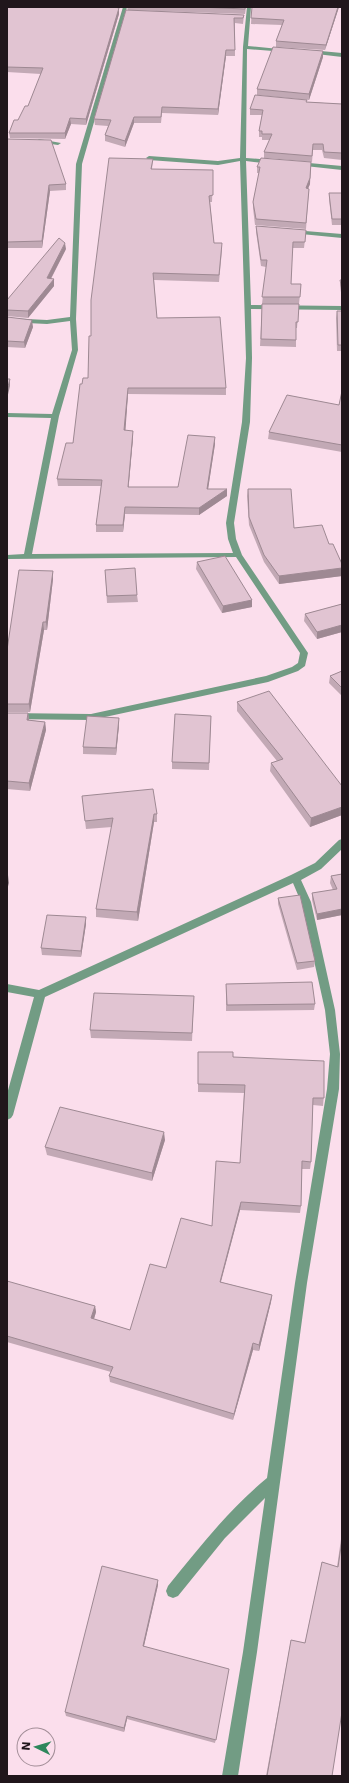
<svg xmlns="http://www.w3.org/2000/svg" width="349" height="1783" font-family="'DejaVu Sans',sans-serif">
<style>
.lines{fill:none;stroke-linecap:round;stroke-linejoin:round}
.street{fill:#729c84;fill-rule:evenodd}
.wall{fill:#c2a9b5}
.shaded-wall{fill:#9e8993}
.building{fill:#e1c4d2;stroke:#9e8993}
</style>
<rect width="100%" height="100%" fill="#fbdeec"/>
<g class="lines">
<path class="street" d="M123,7H127L82,164L76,319L78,350L59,416L32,554L233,553L228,539L226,523L242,422L246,358L240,161L218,165L149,160L146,158L149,156L218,161L240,158L243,47L247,7H251L248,46L289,50L286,52L247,49L246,158L272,160L275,162L272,164L246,161L251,305L342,306V310L251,309L252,358L250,422L234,523L236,539L242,555L308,653L305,666L298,671L268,682L91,720L7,719V713L91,714L266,676L292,667L298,663L300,653L236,557L7,559V555L24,554L51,418L7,417V413L52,414L72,350L70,321L47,324L7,322V318L47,320L70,317L76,164Z
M310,50L342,53V57L308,53Z
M39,139L61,143L58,145L37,142L36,141Z
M298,162L342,166V170L296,165V163Z
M293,230L342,234V238L291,233V231Z
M342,839V849L321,869L301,880L311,902L335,1010L340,1054L339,1089L307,1283L257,1652L238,1776H222L243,1652L265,1498L225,1538L178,1596L173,1598L168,1596L166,1591L168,1586C199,1548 229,1509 267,1478L295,1283L327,1089L330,1054L325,1010L301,902L293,883L45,997L13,1115L11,1118L7,1120V1094L34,997L7,992V984L39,990L291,875L315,863L339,840Z"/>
</g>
<path class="wall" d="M7,7H122L121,8H117L119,14L86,125L71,124L65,139L10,138L9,133L28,106L41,74L7,72Z
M127,7H246L245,14L128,10Z
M252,7H339L325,50L276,47V41L282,25L251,24Z
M126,10L244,15L243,24L235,23V56H226L218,115L162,113L161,123H134L125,147L105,141V135L108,126L95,125L94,119Z
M323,51V57L309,100L257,95V89Z
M307,102L342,104V160L324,158L322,150H313L312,162L268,158L310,184L308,189H309L306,229L255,225L253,208V202L259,173H257V167L264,158V152L270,140H262V137H259V131L262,115H250V109Z
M7,139L66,184V190L50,191L42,248H7Z
M153,159L152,169L213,170L212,202H210L214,243L222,250L219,282L154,280L157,318L226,388V395L128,394L125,430L133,438L128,487H178L215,444L208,489H227V496L199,515L125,514L123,532H96V525L101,486H58L57,479L73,443L82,384L88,378L91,336Z
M329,193H342V225H332L329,199Z
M256,226L306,230L304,248H292L291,284H301L299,304H262L266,267L261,266L256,232Z
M66,249L51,279H54V286L28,318L7,316V300Z
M340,280H342V299L340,286Z
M262,304H299L297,328H296V347L260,346Z
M337,311H342V351H337L336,318Z
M7,317L33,327L25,348L7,347Z
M342,391V452L268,439L269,432L339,405Z
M248,489L294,528L329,544L342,564V576L279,584L264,562L249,525L247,496Z
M197,562L252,600V607L222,613L196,569Z
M105,570L137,595L138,602L107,603Z
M53,571V579L47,630H44L30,712H7V650Z
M342,604V632L317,639L304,621L305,614Z
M342,671V696L329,683L330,676Z
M237,702L342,786V815L310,827L270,771L271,763L277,761L237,711Z
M7,713H28L29,720L45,722L46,730L30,791L7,789Z
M211,716L209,770L172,769V762Z
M119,725L116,755L83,754V747Z
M82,796L157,814V822H154L138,921L96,917V909L112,827L86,829Z
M342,874V915L317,920L312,900V893L333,890L330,883L331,876Z
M278,898L315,961L314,967L297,970L278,904Z
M86,917V924L81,957L42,955L41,948Z
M226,984L315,1004L314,1010L226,1011Z
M194,996L192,1041L91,1038L90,1030Z
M198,1052L233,1057L324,1094L323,1106L313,1105L311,1162L310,1169H302L301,1206L300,1213L240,1210L221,1282L272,1295L271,1302L259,1351L253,1350L233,1420L110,1382L109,1376L111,1372L7,1342V1282L95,1306L96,1312L94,1319L130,1330L166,1268L212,1226L240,1163L244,1093L198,1092Z
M165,1140L152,1181L47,1155L45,1147Z
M342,1532V1717L341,1716L332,1776H266L291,1640L305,1643L322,1562L337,1567Z
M158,1585L144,1646L228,1673L215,1743L127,1719L124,1732L66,1716L65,1712Z"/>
<path class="shaded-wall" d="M338,7H339L325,50L326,45Z
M119,8V14L86,125V119Z
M226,50V56L218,115V109Z
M323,51V57L309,100V94Z
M134,117V123L125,147V141Z
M70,118L71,124L65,139V133Z
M311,162L310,184L305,195L306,188Z
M49,185L50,191L42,248V241Z
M65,243L66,249L48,284L47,278Z
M54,279V286L28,318V311Z
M32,320L33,327L25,348L24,342Z
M10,379V386L7,399V390Z
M128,388V394L125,437L124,430Z
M133,431V438L128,494V487Z
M215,437V444L207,496V489Z
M227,489V496L199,515V508Z
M125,507V514L123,532V525Z
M342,568V576L279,584V576Z
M53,571V579L47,630L46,622Z
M252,600V607L222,613L223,606Z
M43,622L44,630L30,712L29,704Z
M342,625V632L317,639V632Z
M28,713L29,721L27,720Z
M119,718V725L116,755V748Z
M45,722L46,730L30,791L29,783Z
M342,807V815L310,827L311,818Z
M154,814V822L138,921L137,912Z
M8,875L9,883L7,890V879Z
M342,909V915L317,920V914Z
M86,917V924L81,957V951Z
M164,1132L165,1140L152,1181V1173Z
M241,1202L240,1210L219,1288L220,1282Z
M272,1295L271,1302L259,1351V1345Z
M95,1306L96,1312L92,1325L91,1318Z
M253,1343V1350L233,1420L234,1414Z
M158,1580V1585L143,1650V1646Z
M127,1716V1719L124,1732V1728Z"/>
<path class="building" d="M7,7H115L119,8L86,119L70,118L65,133H9L14,120H18L25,106H28L43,68L7,67Z
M198,7H245V9Z
M252,7H338L326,45L276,41L284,20L251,18Z
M126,10L244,15L243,18H234L235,50H226L218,109L162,107L161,117H134L125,141L105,135L111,120L94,119Z
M273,47L323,51L309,94L257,89Z
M255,95L307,100L306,102L342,104V153L324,152L323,144H313L312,156L264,152L272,134H262V131H259L263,110L250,109Z
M7,139L51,140L66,184L49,185L42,241L7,242Z
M109,158L153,159L151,169L213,170V195L209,196L214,243H222L219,275L153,273L157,318L220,317L226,388H128L124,430L133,431L128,487H178L188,435L215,437L207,489H227L199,508L125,507L123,525H96L102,480L57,479L66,443H73L80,384H82L83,378H88L89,336H91V300Z
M261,158L311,162L310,178L306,188L309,189L306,223L256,219L253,202L260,167H257Z
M329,193H342V219H332Z
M256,226L306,230L305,242H293L291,284H301L300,297H262L267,260H261Z
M59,238L65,243L47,278L54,279L28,311L7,310V300Z
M340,280H342V289Z
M262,304H299L298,322H296V340L261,339Z
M337,311H342V345H338Z
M7,317L32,320L24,342L7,341Z
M7,379H10L7,390Z
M342,391V445L269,432L287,395L339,405Z
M248,489H291L294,528L322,525L329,544H333L342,564V568L279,576L264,555L249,517Z
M225,556L252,600L223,606L197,562Z
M135,568L137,595L107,596L105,570Z
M19,570L53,571L46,622H43L29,704H7V650Z
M342,604V625L317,632L305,614Z
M342,671V688L330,676Z
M269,691L342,786V807L311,818L271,763L283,759L237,702Z
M7,713H28L27,720L45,722L29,783L7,781Z
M175,714L211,716L209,763L172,762Z
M87,716L119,718L116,748L83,747Z
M153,789L157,814H154L137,912L96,909L113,818L85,821L82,796Z
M342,874V909L317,914L312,893L337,889L331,876Z
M300,895L315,961L297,963L278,898Z
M47,915L86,917L81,951L41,948Z
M312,982L315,1004L227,1005L226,984Z
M94,993L194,996L192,1033L90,1030Z
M198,1052H233V1057L324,1061V1098H313L311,1162L302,1161L301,1206L241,1202L220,1282L272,1295L259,1345L253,1343L234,1414L109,1376L113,1367L7,1336V1281L95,1306L91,1318L130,1330L150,1264L166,1268L181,1218L212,1226L216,1161L240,1163L245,1085L198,1084Z
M60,1107L164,1132L152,1173L45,1147Z
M342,1540V1712L332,1776H267L291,1640L305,1643L322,1562L338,1567Z
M102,1566L158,1580L143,1646L229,1669L216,1740L127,1716L124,1728L65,1712Z"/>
<rect width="349" height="1783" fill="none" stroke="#20161b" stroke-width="16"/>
<g transform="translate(36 1747) rotate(275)"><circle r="19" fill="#fbdeec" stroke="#a38e98"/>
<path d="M0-3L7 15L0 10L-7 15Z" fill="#2e875c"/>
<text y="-6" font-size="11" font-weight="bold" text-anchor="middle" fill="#20161b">N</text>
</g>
</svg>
